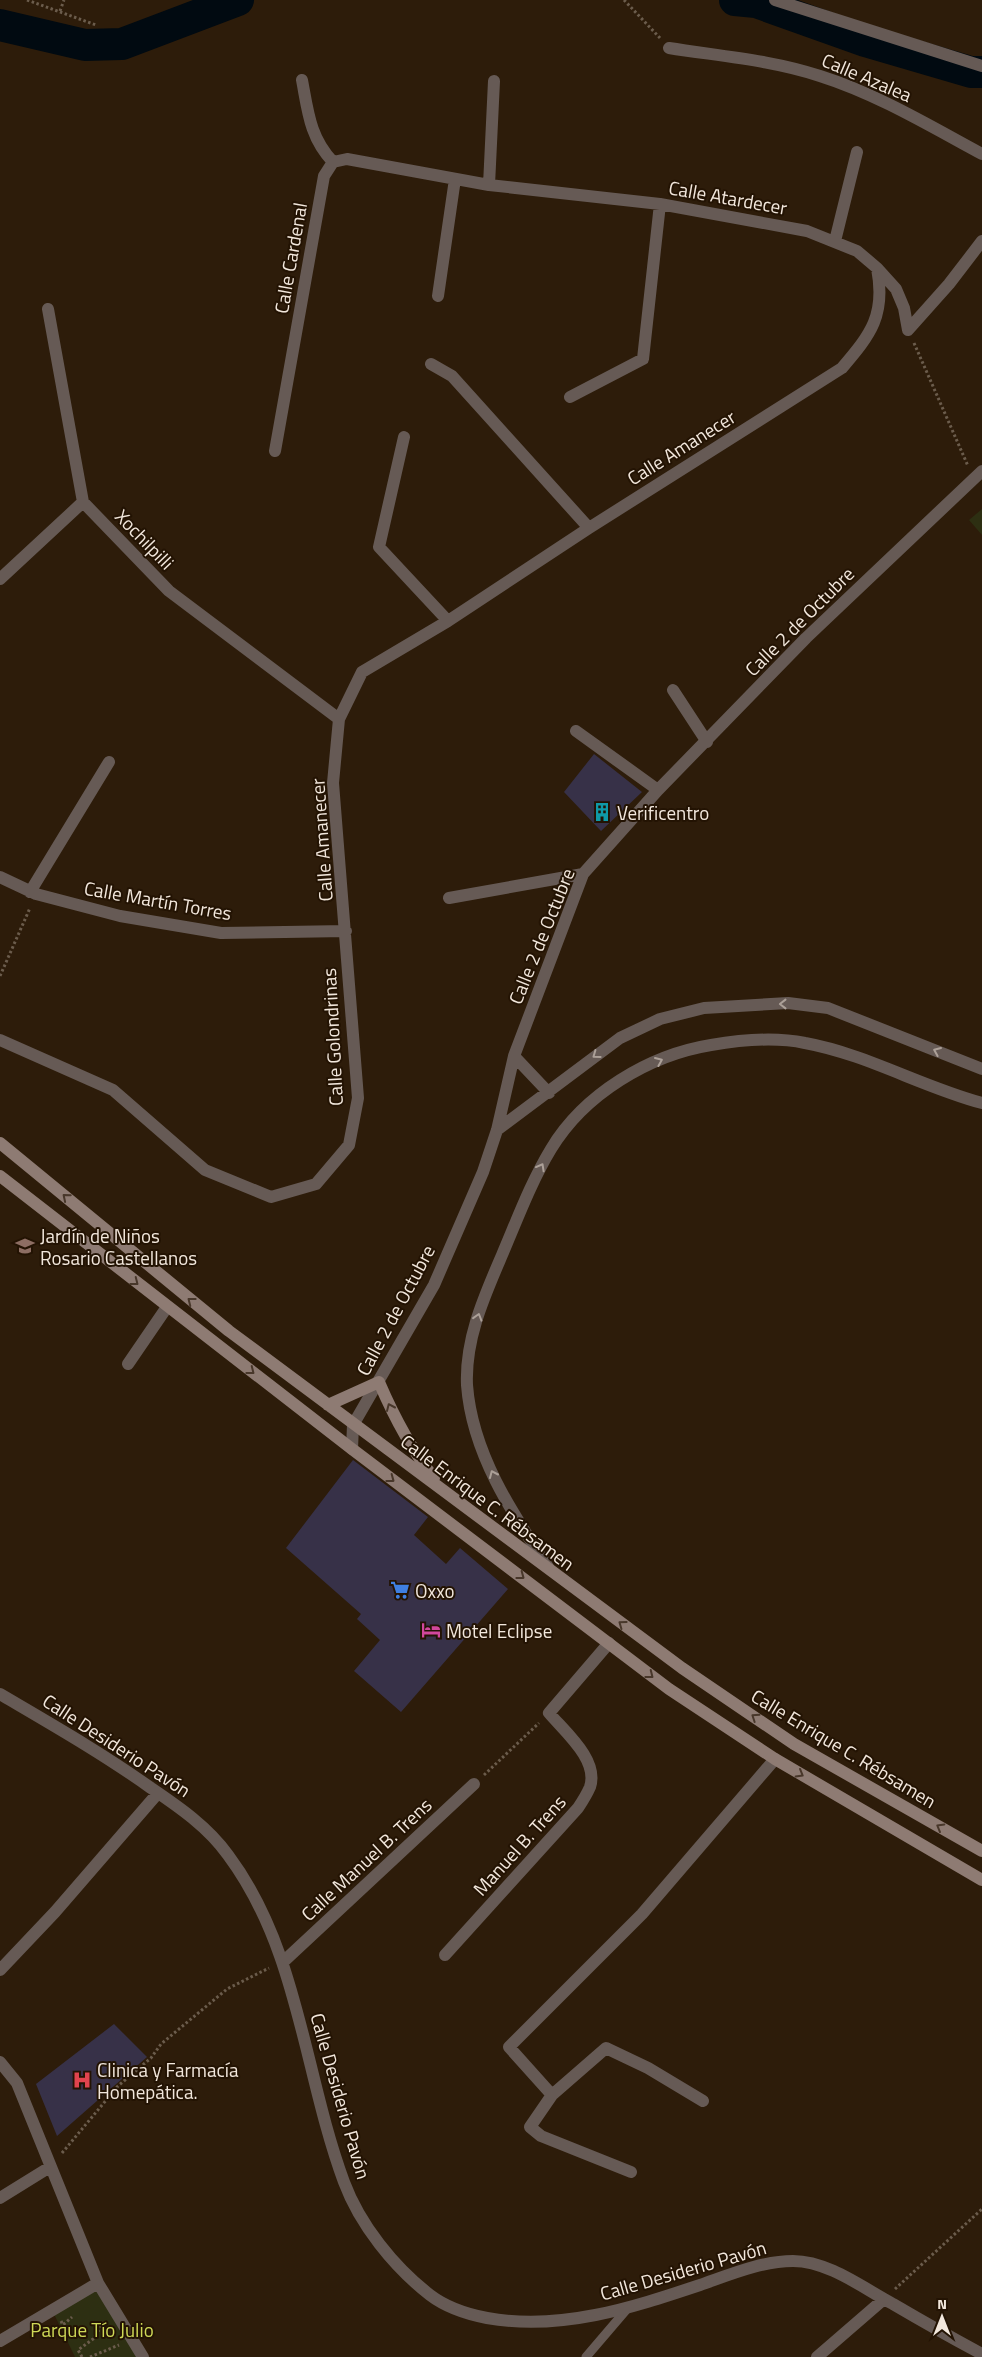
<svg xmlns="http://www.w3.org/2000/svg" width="982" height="2357" font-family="'Titillium Web',sans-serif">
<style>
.green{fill:#2d2f12}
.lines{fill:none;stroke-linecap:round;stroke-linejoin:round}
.river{stroke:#010a11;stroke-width:32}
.building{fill:#373148}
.path{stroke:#6b5c4c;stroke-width:3;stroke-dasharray:2.5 2.5;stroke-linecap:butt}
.service{stroke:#665a55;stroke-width:9}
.minor{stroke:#665a55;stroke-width:12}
.secondary{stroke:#8e7b73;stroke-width:12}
.oneway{stroke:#aca098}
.oneway2{stroke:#48372a}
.labels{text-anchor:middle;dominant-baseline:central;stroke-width:4;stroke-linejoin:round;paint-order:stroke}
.street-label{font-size:19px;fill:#f2e7dc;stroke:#231303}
.poi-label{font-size:19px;fill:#f2e7dc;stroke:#231303;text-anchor:start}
.park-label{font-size:19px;fill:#cfd857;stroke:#231303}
</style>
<rect width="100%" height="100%" fill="#2d1c0a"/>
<path class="green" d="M982,509V535L969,520Z
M98,2283L143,2357H75L52,2310Z"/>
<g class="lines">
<path class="river" d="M735,0L756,2L865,41L971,72H982
M0,25L85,45L122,44L238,0"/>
</g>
<path class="building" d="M594,754L642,792L601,831L564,792Z
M353,1460L428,1517L414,1535L446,1564L460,1548L508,1589L401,1712L354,1671L380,1640L357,1619L361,1614L286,1548Z
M114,2024L147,2057L57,2136L36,2084Z"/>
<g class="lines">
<path class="path" d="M27,0L96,25
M624,0L660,38
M60,11L64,0
M914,343L968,466
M0,976L30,908
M484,1775L539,1723
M62,2153L118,2086L151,2058L161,2044L227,1989L269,1968
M895,2289L982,2209
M61,2321L63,2325L72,2317
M82,2357L78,2350L93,2339L104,2322
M90,2357L119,2345"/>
<path class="service" d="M586,2357L627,2309"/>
<path class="minor" d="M775,0L982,66
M669,48C719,56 772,60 820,76C877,94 930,126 982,154
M333,162L347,159L489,185L660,204L807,231L857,251L877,268L896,289L904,308L908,330
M489,185L494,81
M835,241L857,152
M438,296L455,179
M48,309L83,502L169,591L339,719
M908,330L949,284L982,241
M431,364L452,376L589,528
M570,397L643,359L660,204
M404,437L379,547L448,621
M275,451L324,176L333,162C310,138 308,112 302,80
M0,579L83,502
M673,690L707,742
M576,731L658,790
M0,877L36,894L120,916L221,933L346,931
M30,892L109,762
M449,898L583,874
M0,1040L113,1090L205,1170L271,1197L316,1184L349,1145L358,1098L333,783L339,719L362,672L448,621L589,528L842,368C871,334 886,315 877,268
M514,1056L549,1093
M497,1130L620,1038L660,1019L704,1008L788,1003L828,1008L982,1069
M128,1364L167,1307
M352,1449L353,1425L434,1285L483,1172L497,1130L514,1056L583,874L658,790L806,638L982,471
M548,1567C512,1513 472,1453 467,1385C465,1339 484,1297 502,1255C517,1220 531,1182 551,1149C584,1094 649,1055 711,1045C740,1040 776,1037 805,1043C866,1054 922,1087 982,1103
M0,1694C51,1724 102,1753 151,1788C179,1807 208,1827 228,1855C299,1950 304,2074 344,2182C360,2225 394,2267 430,2295C447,2308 466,2314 487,2318C561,2331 631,2308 700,2285C729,2275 762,2261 793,2261C828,2261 863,2288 893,2304C922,2321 952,2338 982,2354
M445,1955L578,1808C582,1802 587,1794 590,1787C599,1760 565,1732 549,1713L609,1643
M283,1962L474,1784
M0,1970L55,1912L158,1793
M0,2062L17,2083L98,2283L143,2357
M552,2095L509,2047L642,1914L775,1759
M631,2172L541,2136L530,2127L552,2095L606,2048L648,2068L703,2101
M0,2198L50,2167
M0,2341L98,2283
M817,2357L884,2299"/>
<path class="secondary" d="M0,1143L229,1331L682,1668L794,1744L982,1851
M0,1176L352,1449L669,1689L775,1759L982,1880
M328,1405L379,1382C394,1417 410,1448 434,1478"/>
</g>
<defs><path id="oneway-chevron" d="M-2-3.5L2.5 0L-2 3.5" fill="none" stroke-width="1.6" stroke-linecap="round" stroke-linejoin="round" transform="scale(1.25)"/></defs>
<g class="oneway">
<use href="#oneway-chevron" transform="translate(783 1004) rotate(180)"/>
<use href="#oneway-chevron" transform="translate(937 1051) rotate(-157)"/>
<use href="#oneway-chevron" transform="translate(596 1055) rotate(144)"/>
<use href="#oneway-chevron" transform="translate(659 1061) rotate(-23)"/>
<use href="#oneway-chevron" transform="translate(541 1167) rotate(-61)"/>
<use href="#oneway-chevron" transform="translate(478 1317) rotate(-73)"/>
<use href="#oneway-chevron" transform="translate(493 1474) rotate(-114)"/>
</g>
<g class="oneway2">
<use href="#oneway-chevron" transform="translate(66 1197) rotate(-140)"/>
<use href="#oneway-chevron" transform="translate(135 1282) rotate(38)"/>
<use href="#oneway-chevron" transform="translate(191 1301) rotate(-142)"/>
<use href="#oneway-chevron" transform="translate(251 1371) rotate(38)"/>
<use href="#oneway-chevron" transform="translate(390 1407) rotate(-114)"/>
<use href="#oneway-chevron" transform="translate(391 1479) rotate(37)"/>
<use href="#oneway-chevron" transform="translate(521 1576) rotate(37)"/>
<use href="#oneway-chevron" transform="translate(622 1624) rotate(-144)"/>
<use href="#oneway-chevron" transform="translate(650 1675) rotate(38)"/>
<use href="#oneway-chevron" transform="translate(755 1717) rotate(-146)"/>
<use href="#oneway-chevron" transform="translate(800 1774) rotate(30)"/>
<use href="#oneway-chevron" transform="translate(940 1827) rotate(-150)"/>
</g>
<defs>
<g id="building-bare" transform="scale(1.5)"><path d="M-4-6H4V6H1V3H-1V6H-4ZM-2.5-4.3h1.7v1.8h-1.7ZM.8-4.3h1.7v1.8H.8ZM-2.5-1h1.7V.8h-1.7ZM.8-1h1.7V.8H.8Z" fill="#0f9aa8" stroke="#231303" stroke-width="2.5" paint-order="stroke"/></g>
<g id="school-bare" transform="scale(1.5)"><path d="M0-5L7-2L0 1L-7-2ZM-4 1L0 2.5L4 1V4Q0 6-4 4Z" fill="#8d6e63" stroke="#231303" stroke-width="2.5" paint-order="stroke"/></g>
<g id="supermarket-bare" transform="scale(1.5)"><path d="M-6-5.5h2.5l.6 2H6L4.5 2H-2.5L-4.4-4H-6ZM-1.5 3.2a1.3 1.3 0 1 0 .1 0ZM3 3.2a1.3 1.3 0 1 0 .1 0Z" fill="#3f7fe0" stroke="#231303" stroke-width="2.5" paint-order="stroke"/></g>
<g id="hotel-bare" transform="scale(1.5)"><path d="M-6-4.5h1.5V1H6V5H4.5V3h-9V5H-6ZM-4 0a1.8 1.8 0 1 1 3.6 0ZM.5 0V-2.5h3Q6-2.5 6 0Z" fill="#d1479c" stroke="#231303" stroke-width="2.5" paint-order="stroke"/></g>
<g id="hospital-bare" transform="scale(1.5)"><path d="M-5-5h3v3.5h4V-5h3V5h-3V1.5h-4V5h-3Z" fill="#e0444e" stroke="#231303" stroke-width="2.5" paint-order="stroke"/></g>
</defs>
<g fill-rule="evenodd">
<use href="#building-bare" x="602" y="812"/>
<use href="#school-bare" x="25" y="1246"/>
<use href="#supermarket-bare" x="400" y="1590"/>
<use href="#hotel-bare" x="431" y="1630"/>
<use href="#hospital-bare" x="82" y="2080"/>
</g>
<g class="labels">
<g class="street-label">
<text transform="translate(867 77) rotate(23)">Calle Azalea</text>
<text transform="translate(728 197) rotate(10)">Calle Atardecer</text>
<text transform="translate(290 258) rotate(-80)">Calle Cardenal</text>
<text transform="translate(681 447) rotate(-32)">Calle Amanecer</text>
<text transform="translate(145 539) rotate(46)">Xochilpilli</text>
<text transform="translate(799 621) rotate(-45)">Calle 2 de Octubre</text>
<text transform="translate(321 840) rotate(-94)">Calle Amanecer</text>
<text transform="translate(158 900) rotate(10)">Calle Martín Torres</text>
<text transform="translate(541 936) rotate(-68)">Calle 2 de Octubre</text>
<text transform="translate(332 1037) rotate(-93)">Calle Golondrinas</text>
<text transform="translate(395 1310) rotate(-62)">Calle 2 de Octubre</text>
<text transform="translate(488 1502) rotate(37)">Calle Enrique C. Rébsamen</text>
<text transform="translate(117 1745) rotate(33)">Calle Desiderio Pavón</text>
<text transform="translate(844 1748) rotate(31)">Calle Enrique C. Rébsamen</text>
<text transform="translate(519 1845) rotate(-48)">Manuel B. Trens</text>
<text transform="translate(366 1859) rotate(-43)">Calle Manuel B. Trens</text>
<text transform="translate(341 2096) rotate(74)">Calle Desiderio Pavón</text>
<text transform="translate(683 2270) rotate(-16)">Calle Desiderio Pavón</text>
</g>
<g class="poi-label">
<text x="617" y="812">Verificentro</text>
<text x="40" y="1235">Jardín de Niños<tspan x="40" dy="22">Rosario Castellanos</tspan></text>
<text x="415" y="1590">Oxxo</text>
<text x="446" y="1630">Motel Eclipse</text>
<text x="97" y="2069">Clinica y Farmacía<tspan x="97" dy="22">Homepática.</tspan></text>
</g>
<g class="park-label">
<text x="92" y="2329">Parque Tío Julio</text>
</g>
</g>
<g transform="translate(942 2317)" stroke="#231303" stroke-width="4" paint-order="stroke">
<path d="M0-4L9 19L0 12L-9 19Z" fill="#f2e7dc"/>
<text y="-8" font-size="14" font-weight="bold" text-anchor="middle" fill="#f2e7dc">N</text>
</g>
</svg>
